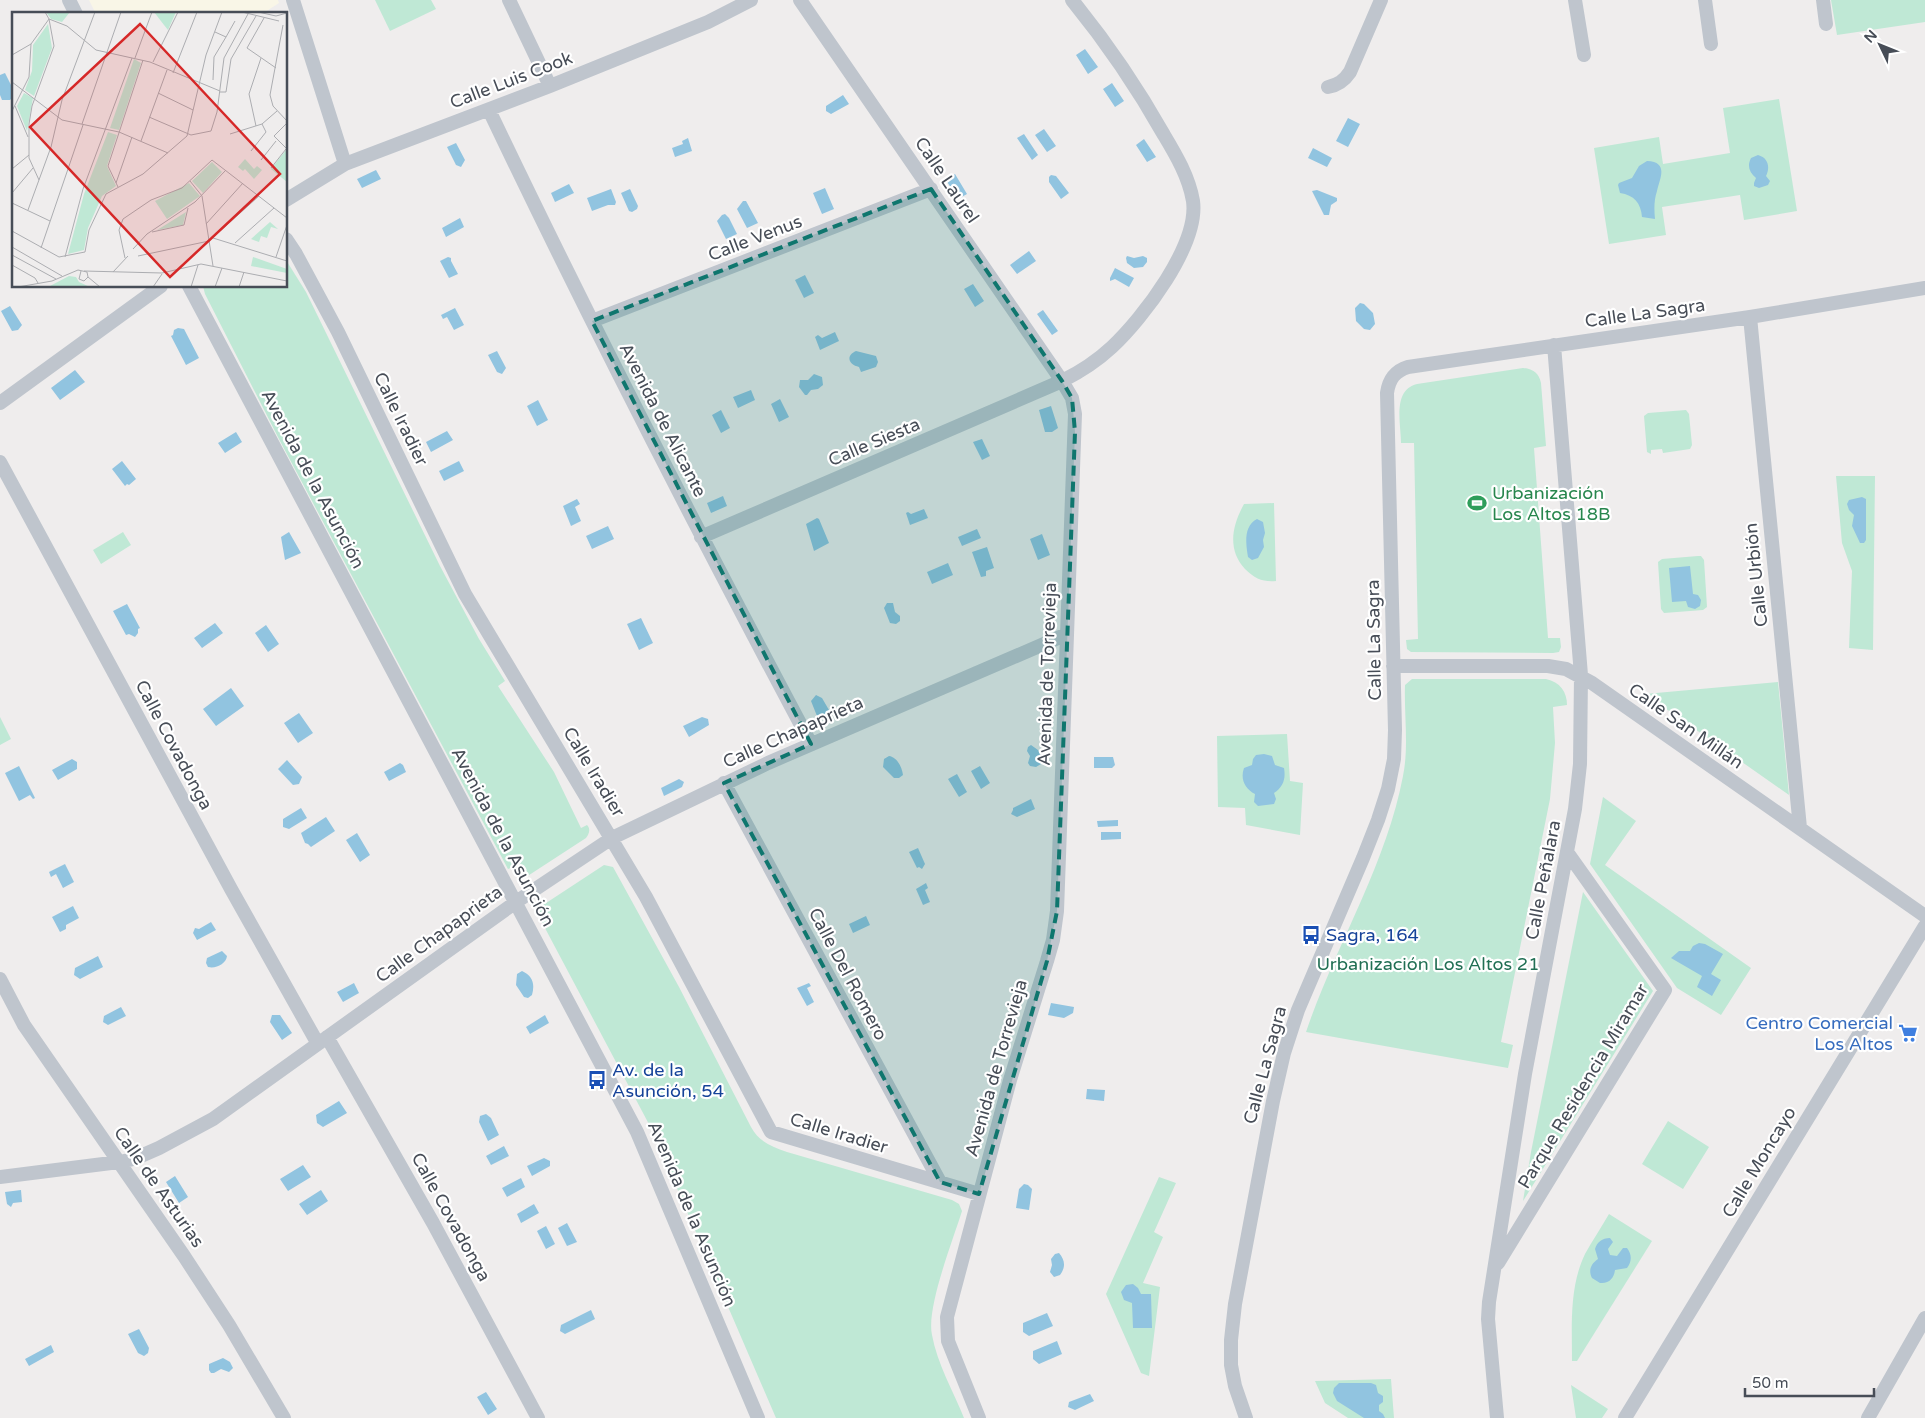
<svg xmlns="http://www.w3.org/2000/svg" width="1925" height="1418" font-family="'Varela Round',sans-serif">
<style>
.commercial{fill:#f9f6e7}
.green{fill:#bfe8d5}
.water{fill:#91c4e0}
.lines{fill:none;stroke-linecap:round;stroke-linejoin:round}
.minor{stroke:#bfc5cd;stroke-width:14}
.marked{fill:#0f766e;fill-opacity:0.2;stroke:#0f766e;stroke-width:4;stroke-dasharray:10 6;stroke-linejoin:round}
.labels{text-anchor:middle;dominant-baseline:central;stroke-width:4.5;stroke-linejoin:round;paint-order:stroke}
.street-label{font-size:18px;fill:#474d57;stroke:#fff}
.leisure-label{font-size:18px;fill:#27864d;stroke:#fff;text-anchor:start}
.transit-label{font-size:18px;fill:#164399;stroke:#fff;text-anchor:start}
.park-label{font-size:18px;fill:#216f54;stroke:#fff}
.shop-label{font-size:18px;fill:#366cbe;stroke:#fff;text-anchor:end}
.inset-road{fill:none;stroke:#acadb1;stroke-width:1}
.view{fill:#d62828;fill-opacity:0.15;stroke:#d62828;stroke-width:2.5}
.inset-edge{fill:none;stroke:#474d57;stroke-width:2.5}
</style>
<rect width="100%" height="100%" fill="#efeded"/>
<path class="commercial" d="M89,0H278L279,3L262,14H96Z"/>
<path class="green" d="M375,0H431L436,9L390,31Z
M1831,0H1925V22L1837,35Z
M1779,99L1797,211L1744,220L1740,195L1662,207L1666,235L1609,244L1594,148L1659,137L1663,164L1730,153L1723,108Z
M286,260L306,292L440,566L479,639L505,681L498,686L554,772L581,828L587,825C591,829 589,834 586,838L523,879L518,877L513,867L508,869L280,441L205,294L203,286H286Z
M1523,368C1533,369 1539,373 1541,383L1546,446L1534,448L1548,638H1560L1561,647L1559,652L1553,653L1411,652L1407,649L1406,640L1418,639L1414,443H1401C1401,424 1392,390 1417,384Z
M1686,410L1689,414L1692,445L1690,449L1663,453L1662,449L1651,450V454L1647,452L1644,416L1648,413Z
M1836,476H1875L1873,650L1849,648L1852,571L1842,543Z
M1274,503L1276,581C1263,582 1255,579 1245,569C1227,549 1232,526 1244,504Z
M123,532L131,545L101,564L93,550Z
M1698,556H1701L1704,560L1707,607L1703,610L1664,613L1661,609L1658,562L1662,559Z
M1412,679H1546C1560,682 1567,692 1567,705L1553,707L1555,743L1550,799L1501,1042L1513,1045L1508,1068L1306,1032C1335,946 1386,866 1403,776C1409,746 1404,716 1405,685Z
M1778,682L1789,795L1645,694L1767,683Z
M0,717L11,739L0,745Z
M1287,734L1290,781L1303,783L1300,835L1246,825L1245,808L1218,807L1217,736Z
M1603,797L1636,821L1605,865L1751,968L1721,1015L1677,988L1590,864Z
M604,865L613,867L679,987L751,1127C759,1142 771,1146 787,1152L952,1200L959,1204L962,1211C953,1240 926,1308 932,1335C937,1363 953,1391 964,1418H776L651,1128L537,913L540,907Z
M1583,892L1653,991L1523,1201L1531,1152Z
M1668,1121L1709,1147L1683,1189L1642,1164Z
M1159,1177L1176,1183L1154,1232L1163,1237L1143,1283L1160,1287L1149,1376L1141,1373L1106,1294Z
M1609,1214L1652,1241L1577,1361H1572C1572,1326 1569,1287 1585,1254C1592,1241 1601,1228 1609,1214Z
M1391,1379L1394,1418H1348L1325,1403L1315,1381Z
M1571,1385L1608,1409L1602,1418H1576Z"/>
<path class="water" d="M1085,49L1098,67L1088,74L1076,55Z
M5,73L14,91L12,98L10,100H2L0,95V75Z
M1112,83L1124,101L1115,107L1103,89Z
M843,95L849,104L831,114L826,111V106Z
M1348,118L1360,124L1348,147L1336,141Z
M1044,129L1056,146L1047,152L1035,135Z
M1024,134L1038,155L1032,160L1017,138Z
M688,138L692,151L675,157L672,148L683,144L682,141Z
M1144,139L1156,157L1147,162L1136,145Z
M456,143L465,160L461,167L456,165L447,147Z
M1313,148L1332,158L1327,167L1308,158Z
M1758,155C1769,158 1770,168 1766,176L1770,181L1768,185L1759,188L1754,186V183L1756,178C1749,172 1747,166 1751,158Z
M1647,161C1669,162 1660,178 1657,191C1654,200 1654,209 1655,219L1642,217C1641,203 1634,195 1620,193L1618,185L1619,183L1632,178L1639,166Z
M376,170L381,179L362,188L357,179Z
M955,174L967,194L958,199L946,180Z
M1051,175L1056,176L1069,193L1061,199L1049,182V177Z
M569,184L574,193L555,202L551,193Z
M825,188L834,209L822,214L813,193Z
M611,189L616,202L615,205H608L592,211L587,198Z
M630,189L638,206L637,209L632,212L629,211L621,193Z
M1317,190L1337,198V201L1331,205L1329,215H1324L1312,191Z
M743,201H746L758,223L747,228L737,209Z
M725,214L729,218L737,234L726,239L717,221L722,215Z
M460,218L464,227L446,237L442,228Z
M1029,251L1036,261L1017,274L1010,265Z
M1127,256L1134,258L1143,256L1147,258V262L1143,267L1134,268L1127,263L1126,258Z
M448,257L451,258V261L458,274L449,278L440,261Z
M1115,268L1134,278L1129,287L1115,279L1110,281V278Z
M805,275L814,293L804,298L795,280Z
M973,284L984,301L975,307L964,289Z
M1360,303L1364,304L1373,313L1375,324L1370,330L1364,329L1356,321L1355,308Z
M10,306L22,325L18,330L12,331L1,311Z
M455,308L464,325L454,330L447,317L443,319L441,315Z
M1043,310L1058,331L1052,335L1037,314Z
M178,328L184,329L199,358L186,365L171,336L173,335L174,330Z
M835,332L839,341L820,350L815,337L818,335L822,338Z
M497,351L506,368L502,374L497,372L488,355Z
M856,351L876,356L878,362L876,367L861,372L859,367C849,365 845,356 856,351Z
M75,370L85,382L60,400L51,388Z
M814,374L822,377L823,385L818,389L811,390L807,395H805L799,387L800,380H808Z
M751,390L755,400L738,408L733,397Z
M780,399L789,417L779,422L771,404Z
M538,400L548,420L537,426L527,406Z
M1051,406L1058,428L1052,432H1045L1039,410Z
M721,410L730,428L721,433L712,415Z
M447,431L453,440L431,452L426,442Z
M236,432L242,442L225,453L218,443Z
M982,439L990,456L982,460L973,442Z
M122,461L136,479L129,485L127,484L125,486L112,469Z
M459,461L464,471L444,481L439,471Z
M723,496L727,506L711,513L707,503Z
M1862,497L1866,499V540L1864,543H1860L1852,526L1854,515L1849,510L1847,504L1849,500Z
M577,499L580,504L575,507L581,521L571,526L563,506Z
M924,509L928,518L910,525L906,513L908,512L911,514Z
M817,518L819,519L829,543L814,551L806,524Z
M1257,519L1263,522L1265,533L1263,540L1264,547L1258,558L1252,560L1248,557C1246,545 1243,526 1257,519Z
M608,526L614,539L592,549L586,536Z
M977,529L981,538L962,546L958,537Z
M289,532L301,553L285,560L281,537Z
M1042,534L1050,555L1038,560L1030,539Z
M987,547L994,568L986,571V576L981,577L972,552Z
M948,563L953,575L932,584L927,572Z
M1690,566L1693,594L1698,595L1701,600L1700,606L1695,609L1688,607L1686,601L1672,602L1669,568Z
M887,603H893L895,612L900,616V621L896,624L890,623L884,608Z
M127,604L140,628L138,629V633L135,637L129,634L126,635L113,611Z
M641,618L653,643L639,650L627,624Z
M215,623L223,633L202,648L194,638Z
M266,625L279,644L268,652L255,633Z
M231,688L244,706L216,726L203,709Z
M816,695L822,698L829,710L826,716L823,718L817,716L811,701Z
M299,713L313,733L298,743L284,723Z
M702,717L708,719L709,725L689,737L683,726Z
M1031,745L1038,750L1043,760L1041,764L1036,767L1030,766L1028,763L1030,756L1027,751L1028,747Z
M1264,754L1272,756L1275,765L1284,768C1286,779 1283,787 1274,793L1276,799L1274,804L1258,806L1254,802L1255,794C1245,789 1240,779 1244,768L1252,765L1253,759L1256,755Z
M889,756C897,757 902,767 903,775L899,778H894L883,767L884,759Z
M1094,757H1113L1115,765L1112,768H1094Z
M72,759L77,762V769L58,780L52,770Z
M287,760L302,777L299,784L293,785L278,769Z
M400,763L403,765L406,772L389,781L384,772Z
M19,766L35,798L33,799L30,795L19,801L5,773Z
M980,766L990,783L981,789L971,771Z
M957,774L967,792L959,797L948,779Z
M679,779L684,782L682,787L664,796L661,788Z
M1031,799L1035,809L1017,817L1011,814L1013,810V808Z
M301,808L307,818L289,829L283,827V819Z
M326,817L335,831L311,847L308,844L305,843L301,833Z
M1118,820V826L1098,827L1097,821Z
M1101,832H1121V839L1101,840Z
M357,833L370,855L360,862L346,840Z
M918,848L925,864L922,869L919,867L917,868L909,852Z
M65,864L74,882L63,888L56,874L51,877L49,872Z
M926,883L928,888L925,890L930,902L923,905L916,889Z
M73,906L79,918L66,925V929L60,932L52,917Z
M866,916L870,925L853,933L849,924Z
M211,922L216,930L197,940L193,933L195,928L199,929Z
M1699,943L1705,944L1723,954L1711,974L1721,980L1712,996L1697,987L1702,976L1671,958L1679,951H1690L1693,946Z
M222,951L227,956C226,964 216,969 208,967L206,963L207,958Z
M98,956L103,967L80,979L74,975L75,968Z
M522,971C533,976 535,984 532,995L528,998L524,997L516,985L517,974Z
M354,983L359,993L343,1002L337,992Z
M809,983L811,986L807,988L814,1002L807,1006L797,988Z
M1051,1003L1074,1007L1073,1013L1064,1018L1048,1015Z
M121,1007L126,1016L108,1025L103,1022L104,1016Z
M272,1015H280L292,1033L282,1040L270,1022Z
M545,1015L549,1023L530,1034L526,1027Z
M1087,1089L1105,1090L1104,1101L1086,1099Z
M339,1101L347,1113L323,1127L317,1123L316,1115Z
M486,1114L491,1118L499,1135L488,1141L479,1122L480,1116Z
M504,1146L509,1156L491,1165L486,1156Z
M544,1158L550,1161V1166L532,1176L527,1166Z
M303,1165L311,1177L288,1191L280,1179Z
M175,1176L188,1197L179,1203L166,1182Z
M521,1178L525,1187L507,1197L502,1188Z
M1024,1184L1028,1185L1032,1189L1029,1210L1016,1208L1019,1189Z
M21,1190L22,1202L13,1203L11,1207L7,1204L5,1192Z
M321,1190L328,1201L307,1215L299,1204Z
M534,1204L539,1213L521,1223L517,1214Z
M567,1223L577,1242L567,1246L558,1228Z
M546,1226L555,1244L546,1249L537,1231Z
M1610,1238L1613,1242L1608,1249L1610,1255L1617,1256L1623,1248H1627C1632,1255 1632,1261 1627,1268L1615,1270C1614,1278 1609,1284 1600,1283L1592,1278C1588,1270 1591,1264 1598,1259L1595,1249C1597,1242 1602,1238 1610,1238Z
M1059,1253C1065,1260 1066,1267 1060,1275L1054,1277L1050,1272L1052,1265L1051,1259L1055,1254Z
M1133,1284L1138,1288L1141,1294H1151L1152,1328H1133L1132,1303L1124,1300L1121,1292L1126,1285Z
M591,1310L595,1319L565,1334L560,1331L561,1325Z
M1047,1313L1053,1326L1029,1336L1023,1332V1323Z
M139,1329L149,1348L148,1353L144,1356L138,1353L128,1334Z
M1057,1341L1062,1354L1039,1364L1033,1359V1351Z
M51,1345L54,1352L29,1366L25,1359Z
M223,1358L230,1362L233,1368L229,1372L221,1369L214,1373H211L209,1370V1364Z
M1339,1383H1371L1376,1385L1378,1393L1383,1396V1402L1379,1405V1411L1383,1414L1385,1418H1364L1337,1401L1333,1393L1334,1388Z
M486,1392L497,1409L488,1415L477,1397Z
M1090,1394L1094,1401L1075,1410L1068,1407L1069,1402Z"/>
<g class="lines">
<path class="minor" d="M69,0L76,14
M293,0L345,164
M509,0L550,86
M800,0L1062,381L1072,398L1075,414L1057,911L1053,940L1047,961L1010,1080L947,1317L948,1341L979,1418
M1575,0L1584,55
M1705,0L1711,44
M1823,0L1826,24
M1328,87C1338,85 1344,81 1350,72L1381,0
M489,110C591,324 699,534 811,744
M286,200L345,164L550,86L708,22L751,0
M286,239L296,254L338,332L465,594L646,897L771,1132L979,1194
M189,286L637,1132L758,1418
M1750,317L1800,828
M592,321L931,189
M0,403L161,286
M0,462L231,889L318,1044
M701,537L1062,381C1080,372 1097,361 1112,347C1143,318 1199,245 1193,201C1189,177 1176,155 1164,135C1137,87 1107,43 1072,0
M1393,666H1548L1566,669L1592,683L1925,916
M724,783L940,1182
M0,979L24,1025L184,1256L229,1325L284,1418
M327,1037L433,1223L538,1418
M0,1177L119,1162L134,1159L159,1148L213,1119L516,902L612,838L768,763L1067,634
M1498,1263L1665,990L1567,852
M1246,1418L1235,1386L1231,1365V1340L1235,1304L1273,1101L1284,1053L1298,1010L1363,858L1378,820L1388,789L1394,759L1395,730L1387,393C1389,379 1395,371 1408,367L1750,317L1925,288
M1497,1418L1488,1319L1489,1302L1525,1074L1575,809L1580,764L1581,675L1554,345
M1625,1418L1925,926
M1868,1418L1925,1318"/>
</g>
<path class="marked" d="M931,189L1062,381L1072,398L1075,432L1057,911L1047,961L979,1194L940,1182L724,783L811,744L592,321Z"/>
<defs>
<g id="stadium-bare" transform="scale(1.5)"><path d="M0-5a6.5 5 0 1 0 0 10a6.5 5 0 1 0 0-10ZM-3.5-1.8h7v3.6h-7Z" fill="#2e9e5b" stroke="#fff" stroke-width="2.5" paint-order="stroke"/></g>
<g id="bus-bare" transform="scale(1.5)"><path d="M-5-6H5V4H4V6H2V4H-2V6H-4V4H-5ZM-3.5-4V0h7V-4ZM-3.5 1.2v1.5H-2V1.2ZM2 1.2v1.5H3.5V1.2Z" fill="#1a4fb4" stroke="#fff" stroke-width="2.5" paint-order="stroke"/></g>
<g id="supermarket-bare" transform="scale(1.5)"><path d="M-6-5.5h2.5l.6 2H6L4.5 2H-2.5L-4.4-4H-6ZM-1.5 3.2a1.3 1.3 0 1 0 .1 0ZM3 3.2a1.3 1.3 0 1 0 .1 0Z" fill="#3f7fe0" stroke="#fff" stroke-width="2.5" paint-order="stroke"/></g>
</defs>
<g fill-rule="evenodd">
<use href="#stadium-bare" x="1477" y="503"/>
<use href="#bus-bare" x="1311" y="935"/>
<use href="#supermarket-bare" x="1908" y="1033"/>
<use href="#bus-bare" x="597" y="1080"/>
</g>
<g class="labels">
<g class="street-label">
<text transform="translate(511 80) rotate(-21)">Calle Luis Cook</text>
<text transform="translate(947 180) rotate(56)">Calle Laurel</text>
<text transform="translate(755 238) rotate(-21)">Calle Venus</text>
<text transform="translate(1645 313) rotate(-8)">Calle La Sagra</text>
<text transform="translate(401 419) rotate(64)">Calle Iradier</text>
<text transform="translate(663 420) rotate(63)">Avenida de Alicante</text>
<text transform="translate(874 442) rotate(-23)">Calle Siesta</text>
<text transform="translate(313 479) rotate(62)">Avenida de la Asunción</text>
<text transform="translate(1756 575) rotate(-96)">Calle Urbión</text>
<text transform="translate(1374 640) rotate(-91)">Calle La Sagra</text>
<text transform="translate(1047 674) rotate(-88)">Avenida de Torrevieja</text>
<text transform="translate(1686 726) rotate(35)">Calle San Millán</text>
<text transform="translate(793 732) rotate(-24)">Calle Chapaprieta</text>
<text transform="translate(174 745) rotate(62)">Calle Covadonga</text>
<text transform="translate(594 772) rotate(59)">Calle Iradier</text>
<text transform="translate(503 837) rotate(62)">Avenida de la Asunción</text>
<text transform="translate(1543 880) rotate(-79)">Calle Peñalara</text>
<text transform="translate(439 934) rotate(-36)">Calle Chapaprieta</text>
<text transform="translate(848 974) rotate(62)">Calle Del Romero</text>
<text transform="translate(1265 1065) rotate(-75)">Calle La Sagra</text>
<text transform="translate(996 1068) rotate(-74)">Avenida de Torrevieja</text>
<text transform="translate(1583 1086) rotate(-59)">Parque Residencia Miramar</text>
<text transform="translate(839 1133) rotate(17)">Calle Iradier</text>
<text transform="translate(1759 1162) rotate(-59)">Calle Moncayo</text>
<text transform="translate(159 1187) rotate(55)">Calle de Asturias</text>
<text transform="translate(692 1214) rotate(67)">Avenida de la Asunción</text>
<text transform="translate(451 1217) rotate(61)">Calle Covadonga</text>
</g>
<g class="leisure-label">
<text x="1492" y="493">Urbanización<tspan x="1492" dy="21">Los Altos 18B</tspan></text>
</g>
<g class="transit-label">
<text x="1326" y="935">Sagra, 164</text>
<text x="612" y="1070">Av. de la<tspan x="612" dy="21">Asunción, 54</tspan></text>
</g>
<g class="park-label">
<text x="1428" y="964">Urbanización Los Altos 21</text>
</g>
<g class="shop-label">
<text x="1893" y="1023">Centro Comercial<tspan x="1893" dy="21">Los Altos</tspan></text>
</g>
</g>
<g transform="translate(12 12)">
<rect width="275" height="275" fill="#efeded"/>
<path d="M34,0H58L50,10L39,7ZM142,0H164L156,18L152,13ZM36,12L40,36L22,84L13,78L20,59L21,33ZM122,47L129,51L107,118L98,116ZM12,81L21,86L15,119L5,94ZM96,120L105,123L95,154L104,174L90,184L76,216L72,238L56,242L72,182ZM274,138L275,139V170L259,157ZM233,147L242,157L245,154L250,158L242,167L233,157L231,159L226,155ZM200,150L210,160L191,181L180,169ZM177,171L188,184L155,207L143,189ZM174,200L171,213L145,218L150,215ZM258,210L266,217L259,215L255,226L249,224L247,230L239,227ZM241,245L275,257V261L239,254ZM57,264L64,265L67,270L78,275L38,274Z" fill="#bfe8d5"/>
<path class="inset-road" d="M33,0L37,7L55,14L84,38L138,50L208,79M230,0L267,9M246,0L264,4L275,1M252,6L235,36L264,56M271,13L258,83L261,94L275,109M203,20L214,25L223,9M0,43L19,32L37,7M123,46L140,0M141,50L166,0M161,61L185,0M201,68L202,45L214,25M0,70L50,108L107,120L156,141M208,80H214L219,47L244,4M146,81L181,98M3,94L16,125M0,99L17,65L19,32M137,105L179,123L199,119L205,100L212,46L236,2M275,111L262,124L275,137M70,112L109,0M244,114L237,82L249,46M218,122L250,112L265,99M129,129L155,58M239,139L254,120L250,112M249,148L264,129M259,156L274,137M0,157L17,143M27,168L17,146V112L20,94L42,34L37,7M178,169L190,184L201,254M104,171L120,125M106,175L96,154L131,48M0,181L21,156M0,191L38,209M16,198L39,135L50,88L83,0M194,212L231,171M0,219L47,245L73,240L77,218L94,182L131,162L175,124L194,43L210,0M140,220L172,213L176,196M201,226L275,249M223,231L262,196M0,235L50,264M29,236L71,113M121,237L135,222L183,190L214,158M0,243L44,267M126,244L197,229L247,184M53,245L71,177L120,46M264,245L275,213M113,246L107,218L111,207L139,188L170,176L200,148L275,206M0,253L23,266L26,271M69,259L67,267L72,269L76,265M72,259L150,261L189,252L275,269M101,260L116,244M6,275L40,269L66,258L75,260L76,265L88,275M141,275L150,262M179,275L186,253M203,275L210,256M227,275L232,260"/>
<path class="view" d="M128,12L268,162L158,265L18,115Z"/>
<rect width="275" height="275" class="inset-edge"/>
</g>
<g transform="translate(1880 45) rotate(313)" stroke="#ffffff" stroke-width="4" paint-order="stroke">
<path d="M0-4L9 19L0 12L-9 19Z" fill="#474d57"/>
<text y="-8" font-size="14" font-weight="bold" text-anchor="middle" fill="#474d57">N</text>
</g>
<path d="M1745 1388v8h129v-8" fill="none" stroke="#474d57" stroke-width="2.5"/>
<text x="1752" y="1388" font-size="15" fill="#474d57" stroke="#ffffff" stroke-width="4" paint-order="stroke">50 m</text>
</svg>
